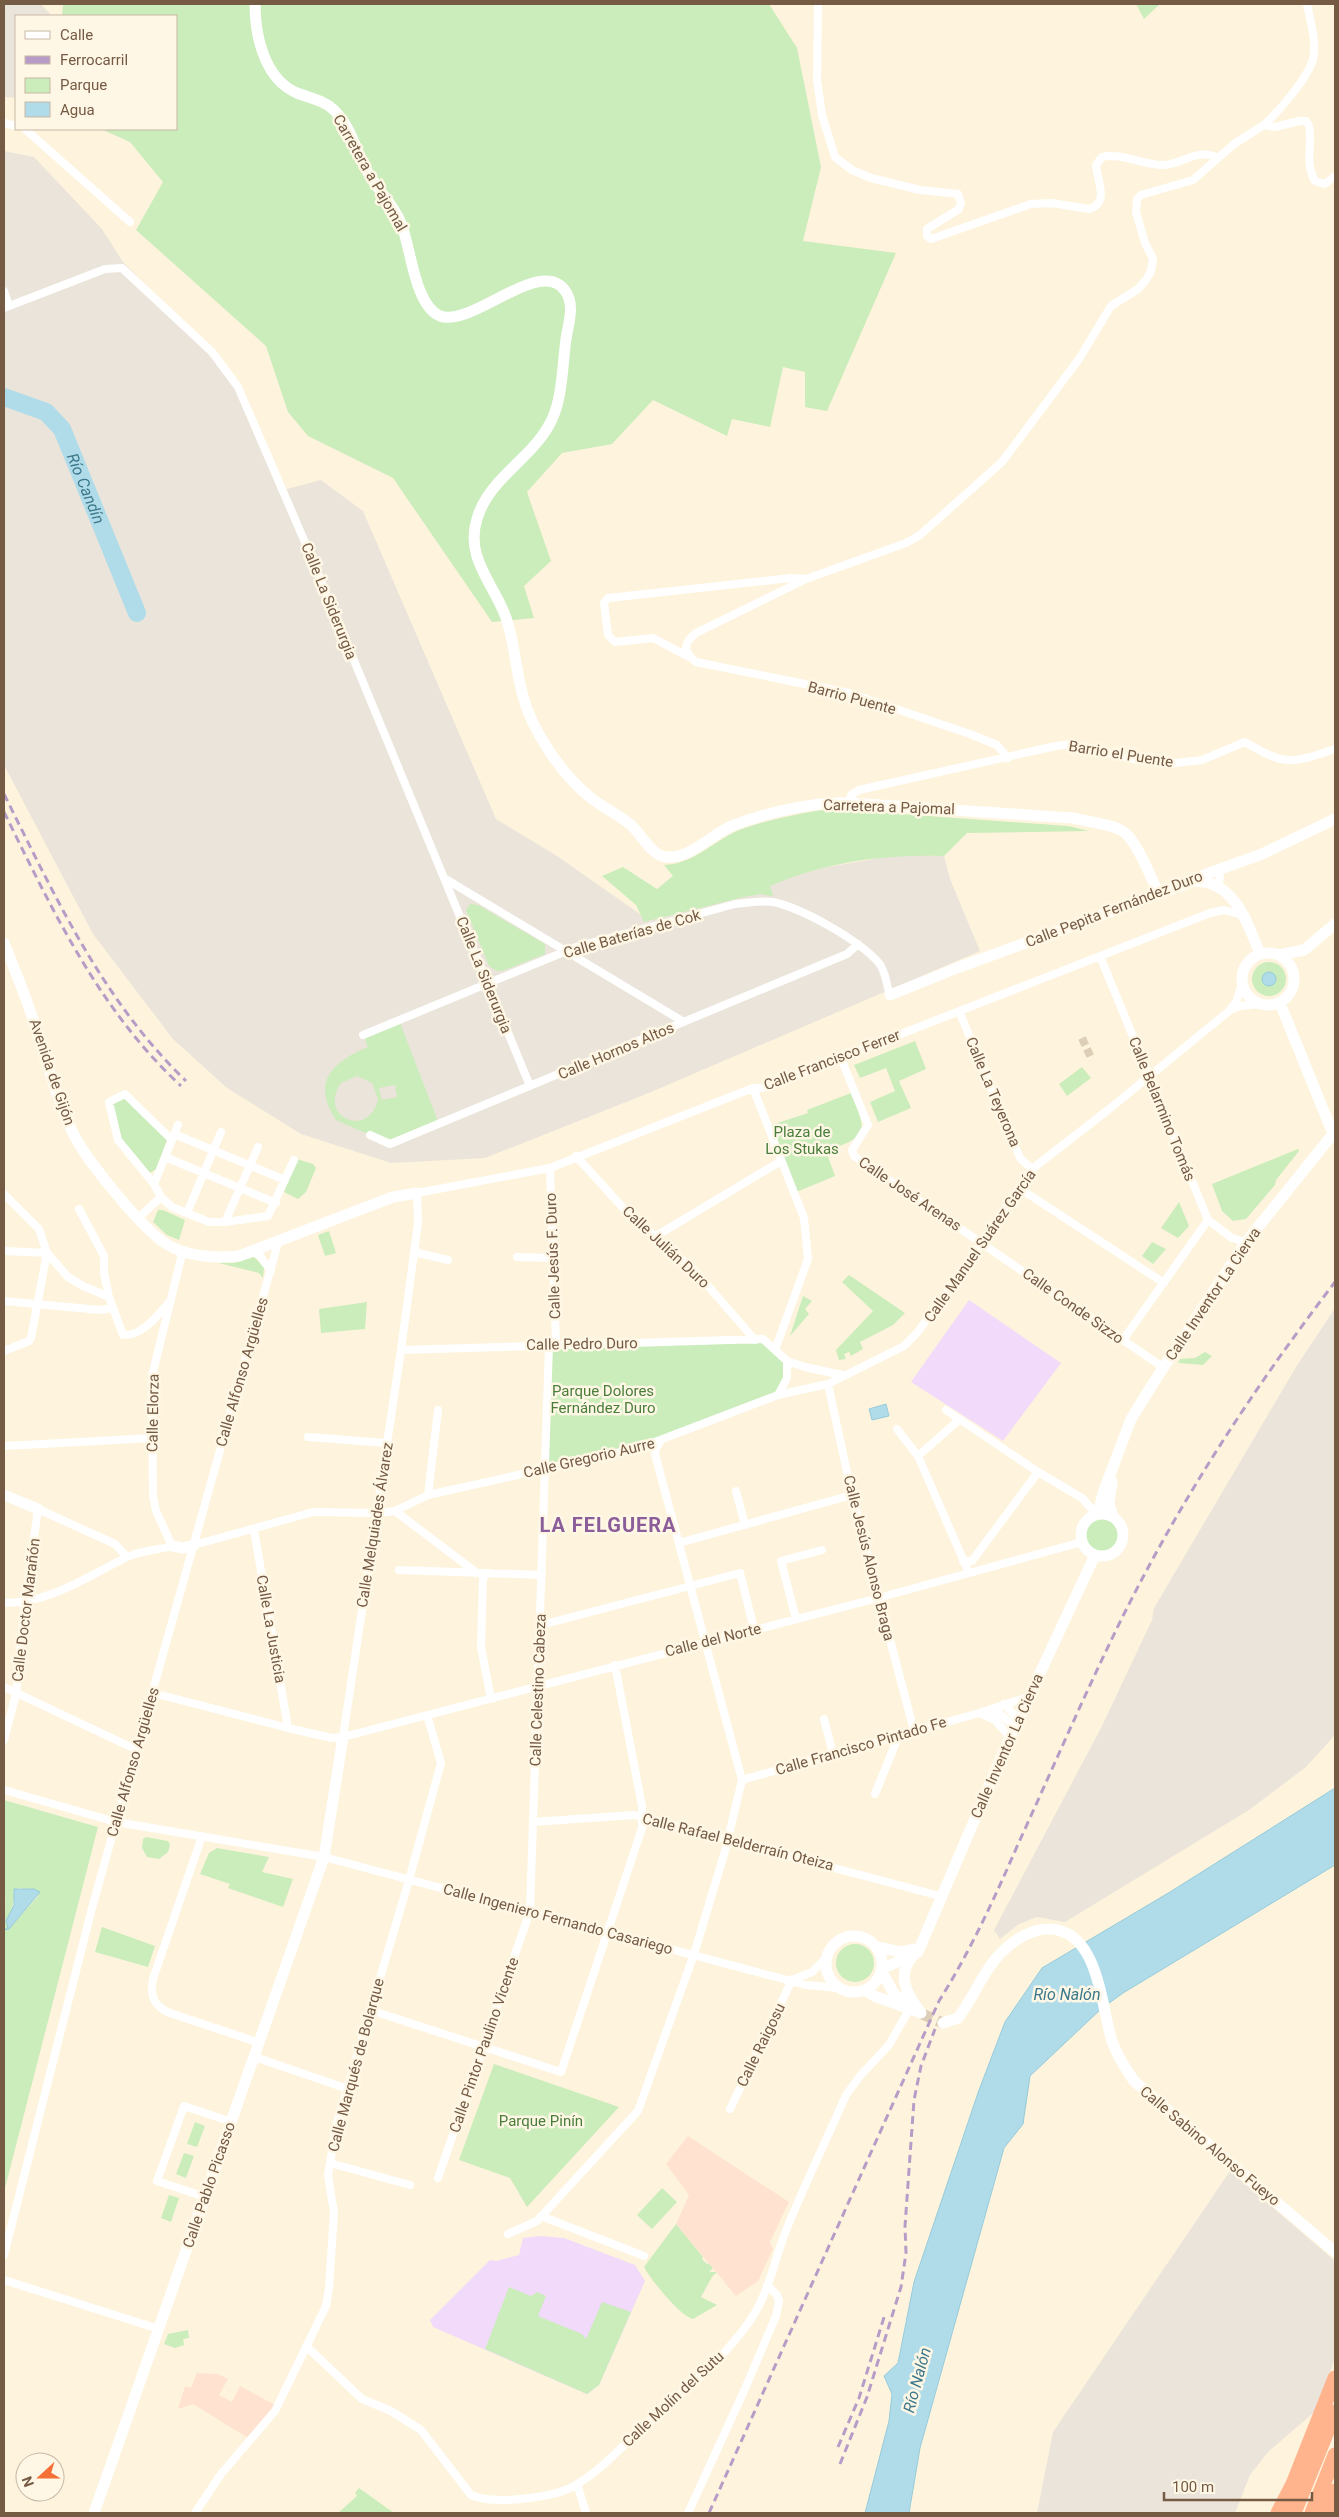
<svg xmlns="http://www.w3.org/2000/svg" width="1339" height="2517" font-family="Roboto,sans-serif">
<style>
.commercial{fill:#ffe2d0}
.industrial{fill:#ebe4da}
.education{fill:#f1dafa}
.green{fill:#cbecbb;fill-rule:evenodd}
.water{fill:#b0dce9;stroke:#96cbdb}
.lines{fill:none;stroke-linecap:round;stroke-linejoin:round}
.river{stroke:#b0dce9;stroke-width:18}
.street-tunnel{stroke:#dcceb7;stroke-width:8;stroke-dasharray:8 4;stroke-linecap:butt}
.secondary-tunnel{stroke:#dcceb7;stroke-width:11;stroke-dasharray:11 5.5;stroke-linecap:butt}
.street{stroke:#fff;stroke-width:8}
.secondary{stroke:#fff;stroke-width:11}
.highway{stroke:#ffb48d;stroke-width:15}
.rail{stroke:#b79cc7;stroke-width:3;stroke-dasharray:8 5;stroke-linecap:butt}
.labels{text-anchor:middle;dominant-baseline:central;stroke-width:5;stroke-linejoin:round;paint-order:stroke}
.street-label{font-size:15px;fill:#755a44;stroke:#fff7e5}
.park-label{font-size:15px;fill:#497d3a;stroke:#fff7e5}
.water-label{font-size:16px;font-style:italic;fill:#3c788b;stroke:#fff7e5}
.district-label{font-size:20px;font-weight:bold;letter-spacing:1px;fill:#8b5e9a;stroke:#fff7e5}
</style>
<rect width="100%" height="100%" fill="#fef4dd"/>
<path class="commercial" d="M688,2136L789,2202L770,2242L773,2249L758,2281L736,2296L676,2224L689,2195L666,2164Z
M197,2373L218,2374L228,2379L219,2395L232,2402L240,2386L275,2405L248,2438L193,2404L178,2409L185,2386L191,2388Z"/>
<path class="industrial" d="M4,4H41L52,16H16V98L4,97Z
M4,151L34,157L102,229L123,262L212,352L238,387L283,490L321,480L363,511L496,819L557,856L647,919L769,886L793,876L827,867L903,854L944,856L950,879L980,951L644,1095L485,1158L391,1163L301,1134L227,1088L173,1039L93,934L4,765Z
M1335,1308V1735L1306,1767L1249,1810L1065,1922L1037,1917L1019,1924L1000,1939L994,1930L1102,1726L1152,1620L1154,1608L1296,1367Z
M1230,2171L1335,2261V2357L1319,2408L1268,2452L1250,2475L1235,2513H1037L1053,2432Z"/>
<path class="education" d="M969,1300L1061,1363L1003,1441L911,1382Z
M540,2236L564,2238L635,2265L645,2281L599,2385L587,2394L433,2327L430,2320L490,2260L496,2261L519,2255L523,2238Z"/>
<path class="green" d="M63,4H769L797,48L821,167L803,241L896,253L827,411L805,407V372L783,367L770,427L732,419L727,436L653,400L612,444L562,453L527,492L551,561L524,586L534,618L492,622L393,478L308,436L288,412L266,346L136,230L163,182L130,142L101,129H176V16H62Z
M1136,4H1160L1144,19Z
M832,809L1068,826L1089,831L967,833L944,856C884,854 825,862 770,886L773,896L761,894L744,897L644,922L636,905L602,876L623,867L657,889L673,876L664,865C693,864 713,842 737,831C758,822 809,811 832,809Z
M470,904L478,905L545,944V954L502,971H497L489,966L466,910Z
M1252 979a17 17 0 1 1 34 0a17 17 0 1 1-34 0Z
M399,1020L439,1124L390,1144L336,1120C311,1082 332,1062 368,1047L363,1035ZM357,1076L372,1083L378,1099C369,1140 317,1117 341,1083ZM395,1085L397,1097L382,1100L379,1088Z
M915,1041L926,1069L899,1081L911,1108L878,1122L870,1102L895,1091L886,1068L860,1078L854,1065Z
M1082,1067L1091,1078L1067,1096L1059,1084Z
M851,1093C868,1134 868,1136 826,1151L835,1176L794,1193L768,1126L808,1113L807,1110Z
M125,1098L167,1140L156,1169L150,1173L120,1139L112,1104Z
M1298,1149L1299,1151L1276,1180L1275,1185L1246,1219L1233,1221L1222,1211L1212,1184Z
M297,1159L313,1164L316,1168L306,1192L298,1199L284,1192Z
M1179,1202L1189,1226L1178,1238L1161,1228Z
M158,1210H163L185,1220L179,1240L167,1235L153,1222Z
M329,1231L336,1253L325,1256L318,1235Z
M1152,1242L1166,1249L1153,1264L1142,1256Z
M254,1257L264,1267L263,1278L259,1273L219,1263H234Z
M849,1275L905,1313L893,1325L860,1342L863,1349L851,1356L849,1352L844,1354L846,1359L839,1360L836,1350L873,1311L842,1282Z
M803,1296L812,1301L805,1309L809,1314L790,1336Z
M367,1302L365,1329L321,1333L319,1309Z
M763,1339L787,1367L778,1395L660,1442L545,1468L549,1345Z
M1205,1352L1212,1356L1203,1365L1178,1363L1180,1359L1195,1358Z
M1081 1535a21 21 0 1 1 42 0a21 21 0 1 1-42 0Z
M4,1800L98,1827L4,2192V1930L9,1929L38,1896L34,1889L18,1888C12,1899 14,1910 6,1921L8,1927L6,1929L4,1928C4,1915 7,1903 4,1891Z
M146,1837L168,1841L170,1845L168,1852L159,1859L147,1857L142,1848L143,1839Z
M217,1848L269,1857L262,1872L293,1879L283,1907L228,1888L230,1884L200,1874L209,1853Z
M102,1927L155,1946L148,1967L95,1952Z
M836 1963a19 19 0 1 1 38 0a19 19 0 1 1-38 0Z
M494,2064L619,2107L527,2207L510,2178L459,2160Z
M195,2122L205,2126L197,2147L187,2144Z
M184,2153L194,2156L186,2178L176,2174Z
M662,2188L677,2202L652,2229L637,2215Z
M169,2195L179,2198L171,2222L161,2218Z
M676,2224L703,2257L702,2259L707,2264L708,2263L713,2268L709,2272H717L712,2277L701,2297L717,2305L693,2319C680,2316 651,2280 644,2267Z
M509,2287L531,2296L537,2292L546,2296L538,2316L582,2334L586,2339L602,2302L631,2312L599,2385L587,2394L485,2349Z
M188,2330L189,2338L183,2339L184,2345L175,2348L164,2344L168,2334Z
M359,2488L394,2513H338L357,2496L355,2493Z"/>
<path class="water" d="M1262 979a7 7 0 1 1 14 0a7 7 0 1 1-14 0Z
M886,1404L889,1416L872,1420L869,1409Z
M1335,1788V1865L1123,1993L1101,2009L1030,2076L1023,2124L1004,2148L920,2448L909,2513H865L889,2421L892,2394L884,2376L898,2363L914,2282L979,2090L1005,2022L1042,1968L1170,1892Z
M14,1889H34L40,1892L9,1929L4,1930L8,1927L6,1921L14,1905Z"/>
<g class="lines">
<path class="river" id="s1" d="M4,397L46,412L62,429L137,613"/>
<path class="street-tunnel" d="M1082,1038L1092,1060"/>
<path class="secondary-tunnel" d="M922,2014L943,2023"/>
<path class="street" d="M818,4L817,80L822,115L835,157L852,170L871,178L920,190L958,194L961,203L959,209L927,229V236L931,239L1031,204L1051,203L1089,209C1110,203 1097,181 1096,165L1102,157C1121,152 1144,166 1164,165C1185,163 1195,149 1217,157
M4,123L16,126
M1264,125C1279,111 1308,78 1313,59C1317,42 1310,20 1307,4
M25,129L130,222
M4,291L9,306
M4,308L105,269L122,268L212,352L238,387L310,554L530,1086
M689,657L653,638L615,642L608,635L604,603L608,598L791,578L805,579
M1008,758L997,745L970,734L849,693L696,662C683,651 683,643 696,633L806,579L906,543L920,535L1002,462L1079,359L1111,306L1138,289L1146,280L1151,271L1153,259L1145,243L1136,212L1137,199L1141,195L1193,180L1234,144L1264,125L1275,127L1299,121H1306L1309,126C1313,145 1304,162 1315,181L1325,184L1335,176
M849,803L851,795L859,790L1056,746L1072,744L1126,758L1166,764L1202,760L1245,742C1286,766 1290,764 1335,749
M444,878L684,1022
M1219,886L1220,872L1223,867
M1100,956L1208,1220L1232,1238L1246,1242
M1230,1010L1240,1006L1260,1004
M959,1011L1020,1158L1032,1169
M363,1035L576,947L735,904C748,903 761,900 773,902C802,908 859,940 879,963C886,972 886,984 890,995
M840,1056L868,1125L852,1150L854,1156L1164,1368
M753,1088L804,1218L808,1259L775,1350
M174,1134L285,1180
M370,1135L390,1144L847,954L858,944
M172,1140L125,1094L109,1102L118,1140L154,1184L161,1197L172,1207L209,1222H225L268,1216L294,1160
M576,1156L625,1210L695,1271L755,1340
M165,1157L276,1203
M550,1168L556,1344
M154,1184L178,1125
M1019,1188L1164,1283
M4,1194L39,1229L47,1253L68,1277L83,1286L109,1297
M79,1209L104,1256V1273L109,1297L123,1335C142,1337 160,1313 171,1300
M187,1213L221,1132
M138,1218L161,1197
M225,1222L258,1147
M656,1236L781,1161
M4,1251L47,1253
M254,1252L260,1256L271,1271
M414,1252L448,1260
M517,1257L553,1258
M4,1301L100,1310L112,1308
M1123,1340L1208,1220
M401,1350L763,1339L787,1361L805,1367L842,1375
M4,1351L29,1341L31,1338L47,1253
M828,1384L852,1495L914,1731
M778,1395L787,1378V1361
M946,1410L1038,1472L1082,1498L1096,1514
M897,1429L918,1456L969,1573
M308,1437L387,1443
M4,1446L152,1438
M918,1456L960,1419
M736,1491L745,1525
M428,1495L438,1410
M395,1511L477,1573
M254,1530L288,1728
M679,1543L852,1495
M194,1545L313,1512L377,1513L395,1511L428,1495L639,1448L778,1395L828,1384L904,1346L917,1333L971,1259L1032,1169L1108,1110L1229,1011L1236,1002L1242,984
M963,1561H972L1038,1472
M399,1570L542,1575
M488,1573L483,1578L481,1647L491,1699
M4,1603C50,1603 87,1577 127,1557C139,1551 158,1550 172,1546L156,1511L153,1496L152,1376L183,1250
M796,1619L781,1561L822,1550
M541,1625L740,1573L754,1629
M4,1687L137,1750
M153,1693L288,1728L332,1738L343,1737L878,1598L1082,1542
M1004,1704L1018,1719
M991,1709L998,1712L1015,1727
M979,1713L995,1720L1010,1737
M824,1719L833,1754
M343,1737L401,1350L418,1223L417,1193L550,1168L753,1088H763L1210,913L1224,910L1242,915
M4,1740L16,1694L25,1603L38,1509L115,1544L127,1557
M742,1780L979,1713L1028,1697
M4,1790L116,1822L324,1857L806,1985L839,1988
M875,1794L899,1735
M533,1822L634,1815L940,1896
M202,1836L153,1979C150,1995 153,2004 167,2012L260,2043
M792,1980L812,1972L827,1957
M370,2010L561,2072L642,1828V1806L615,1665
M255,2057L348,2089
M730,2109L792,1980
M330,2163L410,2185
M438,2178L530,1911L549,1345
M205,2197L157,2181L184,2106L232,2122
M541,2216L644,2256
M508,2234L537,2221L638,2111L694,1954L725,1851L742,1780L655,1454L656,1448L660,1442
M4,2255L92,1908L278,1243
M4,2280L159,2329
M306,2346L362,2399L391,2411L421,2430L471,2495C493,2505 553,2498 574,2486C600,2471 621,2448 643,2427C679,2395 732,2353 756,2311C770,2287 775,2259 785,2233C804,2186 826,2141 846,2095L860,2076L889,2045L910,2008
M577,2484L586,2513
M195,2513L221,2474L275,2411L326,2306L329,2288L334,2213L328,2175L336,2127L409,1880L441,1763L427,1715
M688,2513L744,2391L776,2316L779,2301L777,2295L767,2285"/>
<path class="secondary" d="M255,4C255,35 264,79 297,93C310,98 323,100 334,110C352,127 357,156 370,176C380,192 394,206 401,223C411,247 414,305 440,316C472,328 542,254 566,292C575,306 568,325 566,339C562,367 563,403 548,427C528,461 488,480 477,519C465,556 492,582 505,615C515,641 515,669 523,696C532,731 562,775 591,798C604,808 619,815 631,825C641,834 652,856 666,857C692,859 712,833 734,825C765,813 817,801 849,803L1072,818C1086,821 1112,824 1124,832C1136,840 1152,879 1158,893
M1194,881C1235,881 1247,922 1260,954
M4,943C15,970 26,997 35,1025C47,1061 56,1098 73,1133C86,1160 138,1223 162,1241C181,1256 215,1259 239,1256L393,1197L417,1193
M1242 979a26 26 0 1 1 52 0a26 26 0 1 1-52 0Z
M1279,955L1304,950L1335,924
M890,995L957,968L1194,881L1204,875L1262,854L1335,819
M1112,1481L1109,1504L1113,1516
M4,1495L38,1509
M1081 1535a21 21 0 1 1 42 0a21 21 0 1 1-42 0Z
M1098,1514L1103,1493L1131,1419L1154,1382L1246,1242L1333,1134L1280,1003
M172,1546L183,1548L194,1545
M826 1964a28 28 0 1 1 56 0a28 28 0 1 1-56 0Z
M877,1947L901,1952L913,1949
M914,1955C895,1974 907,1995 921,2013
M882,1969L918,1952L1007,1744L1095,1555
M882,1972L893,1992L905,2005
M865,1990L874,1996L919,2012
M943,2023L958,2018C974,1997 984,1969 1003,1951C1015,1939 1033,1928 1050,1929C1099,1931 1101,2006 1112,2041C1117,2056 1125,2068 1134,2081L1335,2252
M94,2513L324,1857L343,1737"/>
<path class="highway" d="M1278,2513L1293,2484L1335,2378
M1294,2513L1335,2412
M1312,2513L1335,2455
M1328,2513L1335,2491"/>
<path class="rail" d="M4,794C55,896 102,1000 186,1081
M4,812C53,911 99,1010 181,1086
M838,2447L859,2398L885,2314
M840,2464L867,2397L901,2287L906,2253L905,2226L914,2100L921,2066L935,2029
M709,2513L939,2001C971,1950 995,1897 1019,1842C1053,1768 1085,1693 1121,1620C1181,1499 1253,1389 1335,1282"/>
</g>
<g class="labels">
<g class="street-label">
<text transform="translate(370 173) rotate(60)">Carretera a Pajomal</text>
<text transform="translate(329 601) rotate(68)">Calle La Siderurgia</text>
<text transform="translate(852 698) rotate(15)">Barrio Puente</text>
<text transform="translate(1121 754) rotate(9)">Barrio el Puente</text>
<text transform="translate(889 807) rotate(2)">Carretera a Pajomal</text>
<text transform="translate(1114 909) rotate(-21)">Calle Pepita Fernández Duro</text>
<text transform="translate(632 934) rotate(-16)">Calle Baterías de Cok</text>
<text transform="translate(484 975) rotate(68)">Calle La Siderurgia</text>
<text transform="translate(616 1051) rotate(-23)">Calle Hornos Altos</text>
<text transform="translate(832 1060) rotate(-21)">Calle Francisco Ferrer</text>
<text transform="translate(52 1072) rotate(71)">Avenida de Gijón</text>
<text transform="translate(993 1092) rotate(67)">Calle La Teyerona</text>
<text transform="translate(1162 1109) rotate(68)">Calle Belarmino Tomás</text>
<text transform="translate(910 1194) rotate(34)">Calle José Arenas</text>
<text transform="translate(980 1246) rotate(-55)">Calle Manuel Suárez García</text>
<text transform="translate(666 1247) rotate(43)">Calle Julián Duro</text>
<text transform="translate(553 1256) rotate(-92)">Calle Jesús F. Duro</text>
<text transform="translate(1213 1294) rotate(-56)">Calle Inventor La Cierva</text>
<text transform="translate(1073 1306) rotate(35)">Calle Conde Sizzo</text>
<text transform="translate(582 1344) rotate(-1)">Calle Pedro Duro</text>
<text transform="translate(242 1372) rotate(-74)">Calle Alfonso Argüelles</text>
<text transform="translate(153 1413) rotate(-89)">Calle Elorza</text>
<text transform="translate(589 1458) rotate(-13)">Calle Gregorio Aurre</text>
<text transform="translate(375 1525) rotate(-81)">Calle Melquiades Álvarez</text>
<text transform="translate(869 1558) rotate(76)">Calle Jesús Alonso Braga</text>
<text transform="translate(26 1610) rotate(-83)">Calle Doctor Marañón</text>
<text transform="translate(271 1629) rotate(80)">Calle La Justicia</text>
<text transform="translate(713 1640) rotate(-14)">Calle del Norte</text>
<text transform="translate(538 1690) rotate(-88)">Calle Celestino Cabeza</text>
<text transform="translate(861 1746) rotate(-16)">Calle Francisco Pintado Fe</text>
<text transform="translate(1007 1746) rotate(-66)">Calle Inventor La Cierva</text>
<text transform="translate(133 1762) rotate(-74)">Calle Alfonso Argüelles</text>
<text transform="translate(738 1842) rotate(14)">Calle Rafael Belderraín Oteiza</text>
<text transform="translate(558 1919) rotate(15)">Calle Ingeniero Fernando Casariego</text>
<text transform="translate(484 2045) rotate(-71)">Calle Pintor Paulino Vicente</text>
<text transform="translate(761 2045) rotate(-64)">Calle Raigosu</text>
<text transform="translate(356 2065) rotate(-75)">Calle Marqués de Bolarque</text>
<text transform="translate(1210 2146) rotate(40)">Calle Sabino Alonso Fueyo</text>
<text transform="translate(209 2185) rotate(-71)">Calle Pablo Picasso</text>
<text transform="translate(673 2399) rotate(-43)">Calle Molín del Sutu</text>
</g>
<g class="park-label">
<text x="802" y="1132">Plaza de<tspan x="802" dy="17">Los Stukas</tspan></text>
<text x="603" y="1391">Parque Dolores<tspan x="603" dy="17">Fernández Duro</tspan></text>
<text x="541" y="2121">Parque Pinín</text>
</g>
<g class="water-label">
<text stroke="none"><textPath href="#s1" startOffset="132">Río Candín</textPath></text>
<text x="1067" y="1994">Río Nalón</text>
<text transform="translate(917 2380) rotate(-75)">Río Nalón</text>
</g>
<g class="district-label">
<text x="608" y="1525">LA FELGUERA</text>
</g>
</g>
<rect width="1339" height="2517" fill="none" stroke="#755a44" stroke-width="10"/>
<rect x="15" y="15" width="162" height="115" fill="#fff7e5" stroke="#c8b8a5"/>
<rect x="25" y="31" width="25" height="8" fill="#ffffff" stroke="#c8b8a5"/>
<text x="60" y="40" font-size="15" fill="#755a44">Calle</text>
<rect x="25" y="56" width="25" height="8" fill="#b79cc7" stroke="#c8b8a5"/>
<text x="60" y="65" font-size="15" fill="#755a44">Ferrocarril</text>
<rect x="25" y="78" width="25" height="15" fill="#cbecbb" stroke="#c8b8a5"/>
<text x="60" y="90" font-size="15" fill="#755a44">Parque</text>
<rect x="25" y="102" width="25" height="15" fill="#b0dce9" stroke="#c8b8a5"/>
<text x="60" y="115" font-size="15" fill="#755a44">Agua</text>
<g transform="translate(40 2477) rotate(249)"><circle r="24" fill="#fff7e5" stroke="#c8b8a5"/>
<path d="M0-4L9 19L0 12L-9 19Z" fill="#f47036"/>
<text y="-8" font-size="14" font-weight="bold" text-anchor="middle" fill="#755a44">N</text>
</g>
<path d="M1164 2492v8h148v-8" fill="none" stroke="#755a44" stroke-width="2.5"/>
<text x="1172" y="2492" font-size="15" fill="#755a44" stroke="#fff7e5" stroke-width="4" paint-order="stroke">100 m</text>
</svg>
